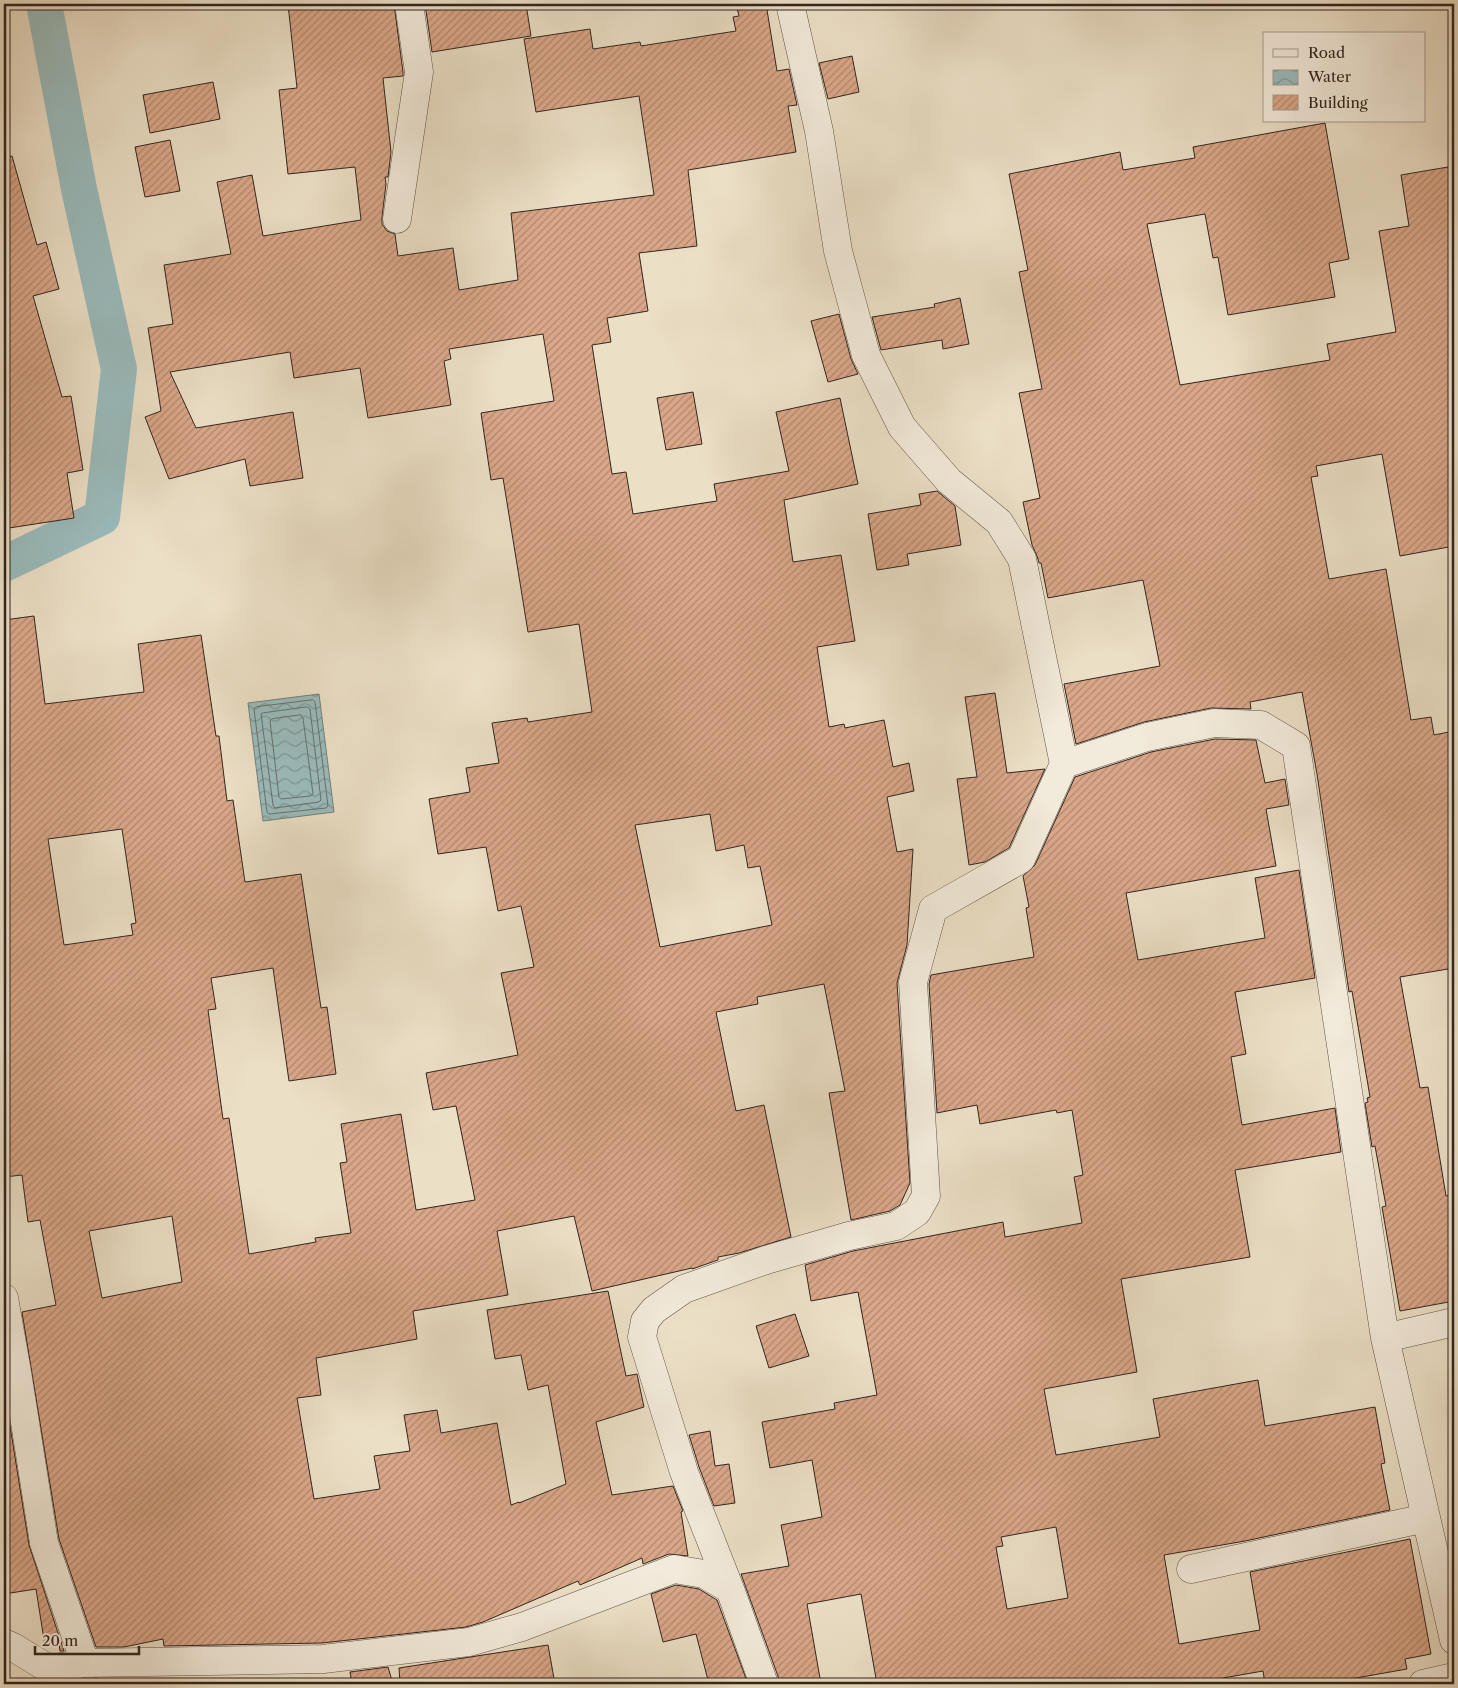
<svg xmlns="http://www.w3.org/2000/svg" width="1458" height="1688" font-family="'Libre Caslon Text',serif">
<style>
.water{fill:url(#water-waves);stroke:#717f7d}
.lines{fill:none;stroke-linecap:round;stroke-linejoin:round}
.shore{stroke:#66706e;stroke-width:1}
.canal{stroke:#9abbbc;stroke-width:36}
.building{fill:url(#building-hatch);stroke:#33251f;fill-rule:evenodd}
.minor-casing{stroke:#615449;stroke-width:29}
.minor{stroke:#f2eada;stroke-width:28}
</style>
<defs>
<pattern id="water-waves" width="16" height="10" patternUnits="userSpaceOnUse" patternTransform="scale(1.25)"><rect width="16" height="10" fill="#9abbbc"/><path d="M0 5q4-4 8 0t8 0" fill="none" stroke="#7e9898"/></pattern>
<pattern id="building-hatch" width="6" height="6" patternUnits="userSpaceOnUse" patternTransform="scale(1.25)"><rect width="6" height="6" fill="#daa789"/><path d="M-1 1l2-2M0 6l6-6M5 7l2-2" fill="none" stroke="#b1886f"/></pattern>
</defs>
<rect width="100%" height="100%" fill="#ebdfc6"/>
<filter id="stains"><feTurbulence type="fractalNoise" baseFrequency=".004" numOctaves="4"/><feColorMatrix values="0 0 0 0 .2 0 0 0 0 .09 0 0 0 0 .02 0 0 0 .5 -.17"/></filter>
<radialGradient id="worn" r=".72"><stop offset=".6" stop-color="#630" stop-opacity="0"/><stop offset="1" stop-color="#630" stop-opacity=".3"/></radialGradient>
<path class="water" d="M319,694L334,812L263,821L248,703Z"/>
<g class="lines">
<path class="shore" d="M313,700L315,702L328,806L326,808L269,814L267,812L254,709L256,707Z
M307,707L310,709L321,800L319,802L275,808L273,805L261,714L263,713Z
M301,715L303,718L313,794L310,796L281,799L279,797L270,721L272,719Z"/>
<path class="canal" d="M4,564L102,517L119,369L79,189L44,4"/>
</g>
<path class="building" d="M288,4H394L403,72V76L383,78L391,152L388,177H385L386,184L382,217V224L387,231L395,234L398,256L453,248L459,290L518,280L511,213L654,195L639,96L536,112L524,39L590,29L593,49L640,42L641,46L736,31L733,17L739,16L736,4H766L777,71L789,69L797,105L788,106L796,152L688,170L697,246L639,253L648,311L607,318L611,342L592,345L612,474L626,472L633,514L717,501L714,484L789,471L776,412L840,398L858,484L784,500L793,562L841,555L855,641L817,647L829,727L844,724L845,728L884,720L893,767L909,763L914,791L887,797L897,852L913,849L907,945L897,983L910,1183L900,1205L890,1211L851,1220L829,1093L845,1091L824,984L757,997L758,1004L716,1012L736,1111L764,1105L791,1237L739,1253L718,1257V1260L692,1269V1268L592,1291L574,1216L497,1231L508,1295L413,1311L417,1339L316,1358L321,1395L297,1398L314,1499L380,1489L374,1456L410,1451L404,1415L437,1410L441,1433L497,1423L511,1505L519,1502V1503L566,1484L548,1385L528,1390L521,1355L495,1359L487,1310L608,1291L626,1376L637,1374L644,1407L596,1422L612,1495L673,1486L683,1511L681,1512L688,1556L669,1554L643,1564L642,1558L580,1585L578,1581L483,1622L466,1627L322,1643L164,1646L163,1639L124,1647H96L59,1539L22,1312L56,1305L40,1220L28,1222L22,1175L4,1177V620L34,616L45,704L144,692L138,644L201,635L216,736H219L227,801L233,800L245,882L301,874L321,1008L327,1007L336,1074L289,1081L273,968L211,978L216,1009L208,1010L223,1119L229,1118L249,1254L316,1242L315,1238L351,1233L340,1163L347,1162L341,1124L401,1114L416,1210L475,1200L456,1106L433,1110L426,1073L518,1055L501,973L534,967L521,906L498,911L486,847L438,854L429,799L470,792L466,768L499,763L492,723L527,718L528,722L592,712L579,624L528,632L503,478L491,480L481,413L554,401L543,334L449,349L451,359L444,361L451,405L368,418L360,368L294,378L290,352L170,372L196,428L293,412L303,478L250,486L245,459L169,479L145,417L161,411L148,328L173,324L164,265L231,254L217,182L252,175L263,236L361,220L355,167L288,174L279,90L297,88ZM710,814L716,851L744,845L748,868L760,866L772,925L660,947L635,825ZM122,829L136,923L131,924L133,935L64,945L48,839ZM172,1216L182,1282L102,1298L89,1231Z
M425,4H526L531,36L432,52Z
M852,56L859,92L828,99L819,63Z
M213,82L220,119L150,133L143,95Z
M1325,123L1349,259L1329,263L1335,297L1228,315L1218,257L1213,258L1205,214L1147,224L1180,385L1330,360L1327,344L1396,332L1379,231L1409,226L1401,175L1448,167L1454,201V546L1400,556L1382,454L1316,466L1318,476L1311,477L1329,579L1386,569L1411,720L1431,717L1434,735L1454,731V968L1400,977L1420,1088L1428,1087L1446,1196L1454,1195V1301L1400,1311L1382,1207L1386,1206L1375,1146L1372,1147L1365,1103L1368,1102L1367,1098L1370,1097L1352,991L1349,992L1317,774L1302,692L1250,702L1251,709L1211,708L1144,722L1076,744L1064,684L1160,666L1143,580L1048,598L1041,563H1039L1037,556L1032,545L1023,502L1040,498L1019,393L1042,389L1019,272L1028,270L1009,174L1120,152L1123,170L1195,158L1193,147Z
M170,140L180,191L145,197L135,147Z
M12,156L37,245L46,242L59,289L33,296L62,397L71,396L83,470L67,473L74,518L9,528L4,497V158Z
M960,298L969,344L943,349L942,340L881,350L872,317L935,307L934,304Z
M839,314L851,359L858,374L828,382L811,321Z
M693,392L702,444L666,450L657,398Z
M937,491L955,506L961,545L907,554L909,565L877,570L868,514L921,505L919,494Z
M995,693L1007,773L1045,769L1009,848L985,862L969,865L957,779L977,777L965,697Z
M1215,739L1256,740L1265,783L1285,779L1289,805L1266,809L1276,866L1126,893L1138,960L1265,938L1255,878L1299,870L1315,978L1235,992L1246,1054L1231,1057L1242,1125L1335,1108L1341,1152L1235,1170L1250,1257L1121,1279L1137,1372L1044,1389L1056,1455L1160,1437L1153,1399L1258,1380L1265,1426L1375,1407L1385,1463L1381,1464L1390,1510L1245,1541L1164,1555L1179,1644L1260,1630L1250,1572L1410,1539L1431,1654L1405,1659L1407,1669L1322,1684H1265L1263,1671L1189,1684H877L861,1594L807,1604L821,1684H779V1679L741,1574L789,1566L781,1525L822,1517L812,1460L770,1468L762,1422L835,1409L834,1403L877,1395L858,1292L811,1301L805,1265L853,1251L1003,1222L1005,1237L1082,1223L1074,1177L1083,1175L1072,1110L1057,1113L1056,1110L980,1124L977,1105L937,1113L929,984L931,975L1034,957L1026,908L1029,907L1023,876L1035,865L1075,777L1151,752ZM1056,1527L1068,1598L1007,1609L996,1547L1003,1546L1001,1537Z
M795,1314L809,1356L769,1368L756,1326Z
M4,1388L29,1545L64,1651H60L59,1644L45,1646L36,1589L4,1594Z
M710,1431L715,1466L729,1464L735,1503L714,1506L699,1467L689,1435Z
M676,1585L699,1589L717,1600L748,1684H709L696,1634L663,1642L651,1594Z
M548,1645L555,1684H400L399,1668Z
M388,1667L393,1684H352L350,1672Z
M97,1678L98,1684H65V1682Z"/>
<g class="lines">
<g class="minor-casing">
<path id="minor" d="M790,4L819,131L838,251L866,355L902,427L949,481L999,522L1022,559L1064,764L1147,737L1214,723L1261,725L1296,746L1385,1338L1454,1640
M397,219L419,72L409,4
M4,1298L17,1372L44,1543L85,1663L323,1659L469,1642L522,1627L674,1569L704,1574L730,1589L764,1684
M1385,1338L1454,1322
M1191,1569L1426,1518
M730,1589L684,1472L642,1337L645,1321L654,1310L684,1289L766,1260L849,1236L896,1226L917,1212L926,1196L913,982L933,909L1021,859L1064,764
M4,1643L13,1647L49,1669L85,1663
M1423,1684L1454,1677"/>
</g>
<use href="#minor" class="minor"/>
</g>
<rect width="1458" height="1688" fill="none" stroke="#ebdfc6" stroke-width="20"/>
<rect x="5" y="5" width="1448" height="1678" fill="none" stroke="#33251f" stroke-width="2.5"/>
<rect x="10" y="10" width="1438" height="1668" fill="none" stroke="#33251f"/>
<rect x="1263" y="32" width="162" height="90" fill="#f2eada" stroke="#a69b8f"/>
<rect x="1273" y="49" width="25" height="8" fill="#f2eada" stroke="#a69b8f"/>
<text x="1308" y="58" font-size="15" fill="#33251f">Road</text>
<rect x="1273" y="70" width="25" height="15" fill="url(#water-waves)" stroke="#a69b8f"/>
<text x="1308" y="82" font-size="15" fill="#33251f">Water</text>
<rect x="1273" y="95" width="25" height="15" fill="url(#building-hatch)" stroke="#a69b8f"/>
<text x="1308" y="108" font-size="15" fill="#33251f">Building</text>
<path d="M35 1646v8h104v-8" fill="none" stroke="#33251f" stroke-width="2.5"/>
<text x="42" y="1646" font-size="15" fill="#33251f" stroke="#f2eada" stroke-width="4" paint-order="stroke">20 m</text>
<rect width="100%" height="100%" filter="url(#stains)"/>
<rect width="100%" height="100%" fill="url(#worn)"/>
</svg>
